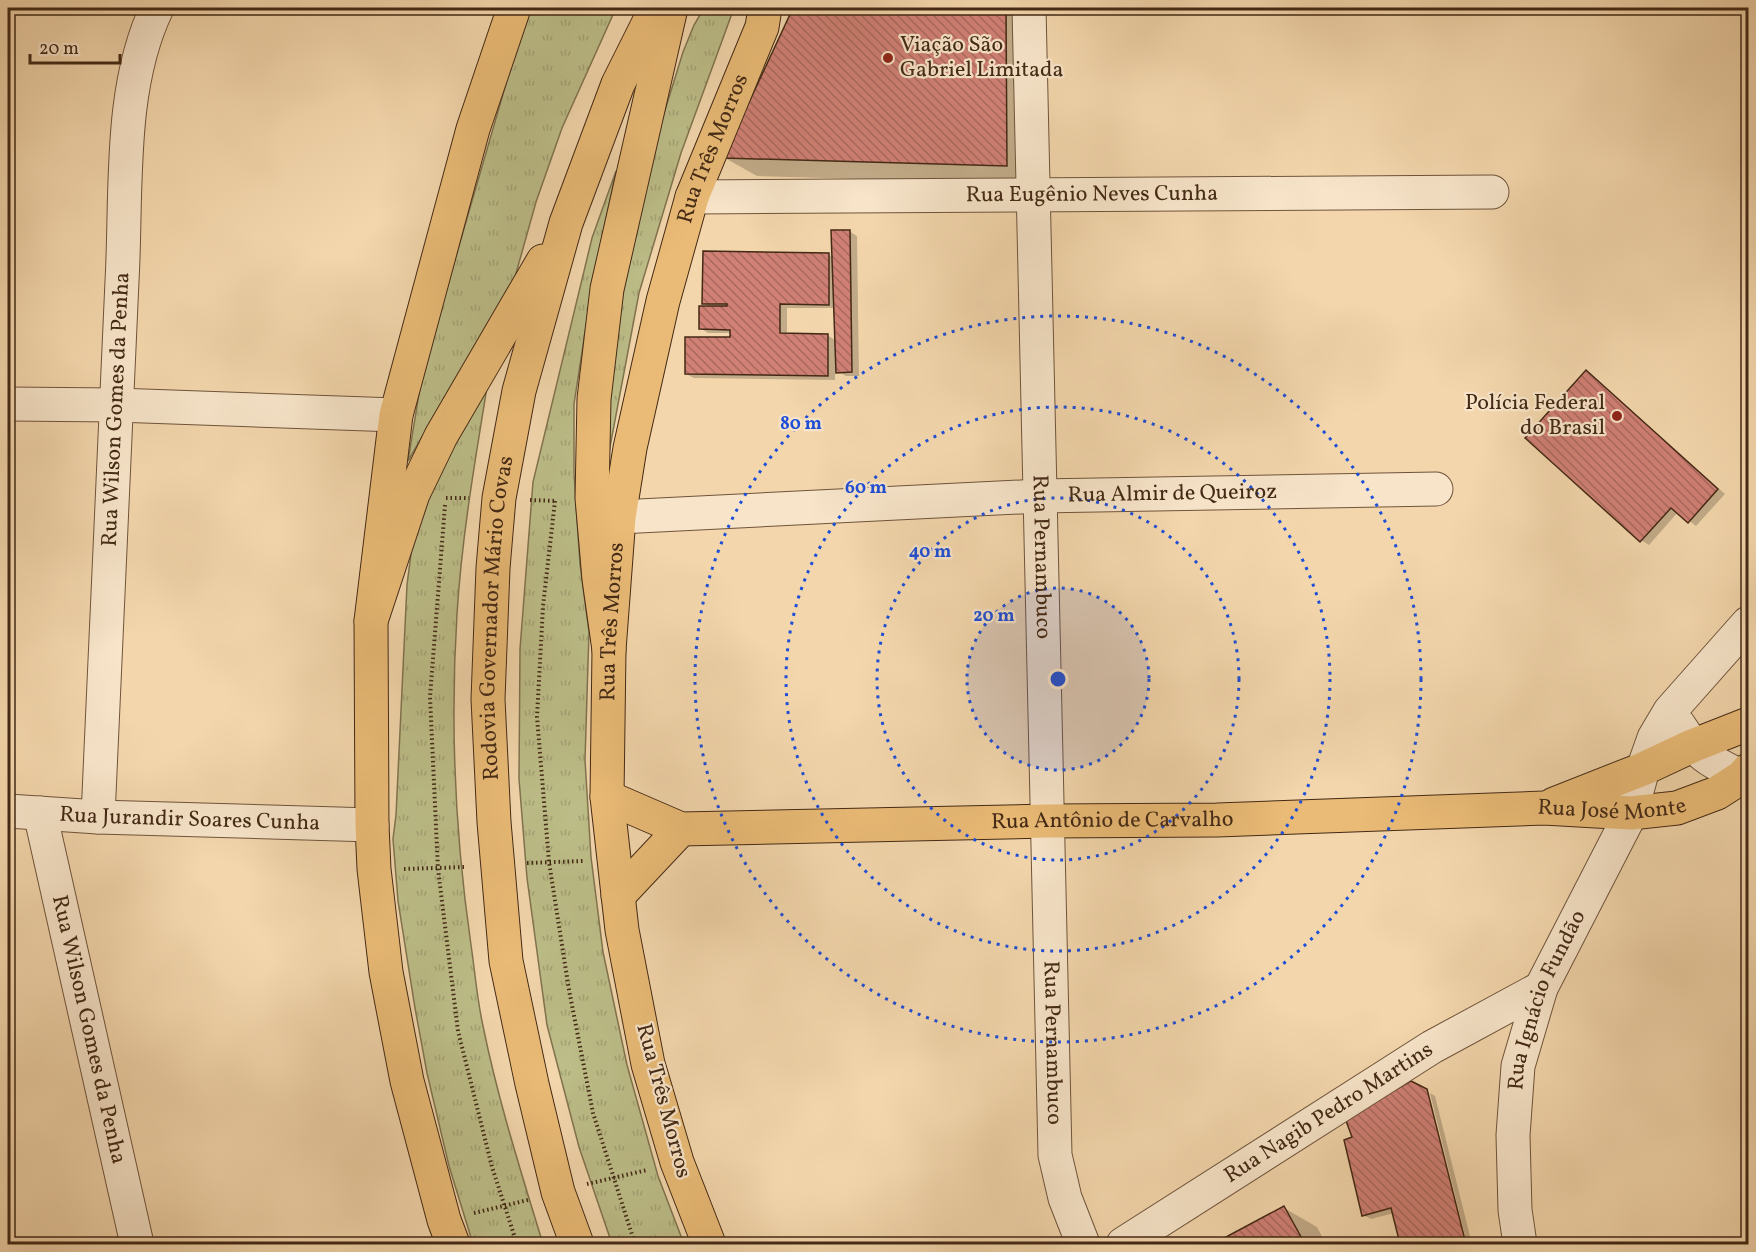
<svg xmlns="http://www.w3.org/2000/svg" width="1756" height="1252" font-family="Vollkorn,serif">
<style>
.grass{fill:url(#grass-tufts);stroke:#80734e;stroke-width:1.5}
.shadow{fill:#0003;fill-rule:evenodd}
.building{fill:url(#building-back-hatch);stroke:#432915;stroke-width:1.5}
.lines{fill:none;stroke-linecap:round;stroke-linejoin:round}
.minor-casing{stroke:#6f543b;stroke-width:35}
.major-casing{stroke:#432915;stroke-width:35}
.highway-casing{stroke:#432915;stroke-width:35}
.path{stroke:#432915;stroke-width:4;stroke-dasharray:1.5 3;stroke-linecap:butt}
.minor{stroke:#f7e4c9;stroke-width:33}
.major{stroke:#eabb76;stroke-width:33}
.highway{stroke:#eabb76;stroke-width:33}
.ring{fill:none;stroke:#1d4ed8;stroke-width:3;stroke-dasharray:3 6}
.poi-dot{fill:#8f2418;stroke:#f7e4c9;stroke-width:2}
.labels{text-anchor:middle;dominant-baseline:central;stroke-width:4.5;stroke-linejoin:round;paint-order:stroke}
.poi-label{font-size:22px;fill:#432915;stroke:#f7e4c9;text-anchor:start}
.street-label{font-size:22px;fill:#432915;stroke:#f7e4c9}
.centre{fill:#1d4ed8;stroke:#f7e4c9;stroke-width:3}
.ring-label{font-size:18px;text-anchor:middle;font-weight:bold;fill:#1d4ed8;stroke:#f7e4c9;stroke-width:4.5;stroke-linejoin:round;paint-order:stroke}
</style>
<defs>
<pattern id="grass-tufts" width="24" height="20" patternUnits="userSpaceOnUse" patternTransform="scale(1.5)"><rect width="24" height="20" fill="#bcbd88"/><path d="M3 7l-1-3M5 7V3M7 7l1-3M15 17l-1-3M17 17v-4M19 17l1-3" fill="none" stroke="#a3a274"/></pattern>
<pattern id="building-back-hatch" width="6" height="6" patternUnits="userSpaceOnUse" patternTransform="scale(1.5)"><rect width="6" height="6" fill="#d08075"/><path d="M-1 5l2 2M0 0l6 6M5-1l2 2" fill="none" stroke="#aa695f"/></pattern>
</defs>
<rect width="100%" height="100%" fill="#f3d6ac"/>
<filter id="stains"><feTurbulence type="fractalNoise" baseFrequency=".00333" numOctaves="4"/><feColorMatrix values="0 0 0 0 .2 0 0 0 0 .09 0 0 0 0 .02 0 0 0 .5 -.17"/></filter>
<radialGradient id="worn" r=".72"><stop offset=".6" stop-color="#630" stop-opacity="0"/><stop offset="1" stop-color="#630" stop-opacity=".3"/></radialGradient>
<path class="grass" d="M528,8H616L562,128L536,202L515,277L408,461L420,388L441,308Z
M704,8H734L681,153L639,293L606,468L605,368L645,175L683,52L694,25Z
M616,171L593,281L574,404V474L580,564L589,632L585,760L591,857L603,952L627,1065L658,1176L684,1244H612L579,1147L547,1025L527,878L519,779L520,649L533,482L592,238Z
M489,375C476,455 462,534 457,614C450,725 455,835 471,945C475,972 477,999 483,1026C498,1100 521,1172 543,1244H473L449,1166L427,1073L415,1008L398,901L393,839L396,815L407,585L415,523Z"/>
<path class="shadow" d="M795,8H1038L1039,184L757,176L725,158Z
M849,231L857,236L859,376H846L835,370V380L694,378L686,374L732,339V333H708L700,328L711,308L704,303L829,255L834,258ZM787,308H836L837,341L827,335H787Z
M1586,372L1594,377L1725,494L1696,526L1678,512L1649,545L1641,540Z
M1426,1090L1464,1244H1402L1394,1213L1371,1219L1363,1215L1354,1138Z
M1430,1093L1435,1096L1472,1244H1467Z
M1284,1208L1317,1227L1326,1244H1216Z"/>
<path class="building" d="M793,8H1006L1007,166L723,158Z
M831,230H850L852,372L836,373Z
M703,251L829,253V305L780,304V333L828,334V376L685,374V337H730V330L699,329V306H727V304H702Z
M1586,370L1718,489L1688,523L1671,508L1640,542L1525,438Z
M1411,1081L1427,1089L1466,1244H1400L1391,1208L1362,1216L1344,1140L1352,1137L1345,1118Z
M1284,1206L1305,1244H1213Z"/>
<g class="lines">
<g class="minor-casing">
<g id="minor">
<path id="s1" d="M1029,8L1055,1155L1065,1198L1083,1244"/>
<path id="s2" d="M692,197L1492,192"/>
<path d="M8,404L116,405L396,415"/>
<path id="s3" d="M619,517L1039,496L1436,489"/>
<path d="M1679,725C1701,760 1713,762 1748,780"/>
<path id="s4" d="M8,811L98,817L372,825"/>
<path id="s5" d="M40,813L137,1244"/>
<path id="s6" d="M98,817C106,638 113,459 122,281C127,193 118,89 157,8"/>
<path id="s7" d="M1123,1244L1432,1047L1541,988"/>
<path id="s8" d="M1520,1244L1515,1210L1513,1135L1518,1066L1541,988L1631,813L1643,769L1654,738L1670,711L1748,623"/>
</g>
</g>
<g class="major-casing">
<g id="major">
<path id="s9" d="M607,797L681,829L1047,821L1217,820L1544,808L1631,813L1677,808L1717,793L1742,777L1748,770"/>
<path d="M1554,804L1643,769L1692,746L1748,724"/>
<path d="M618,896L681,829"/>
<path d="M453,1244L444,1220L407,1081L386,972L374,869L372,825L371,621L396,415L473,129L514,8"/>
<path id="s10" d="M709,1244L677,1162L648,1064L622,930L607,797L609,650L619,517L630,448L663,301L692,197L762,27L765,8"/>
</g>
</g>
<g class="highway-casing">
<g id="highway">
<path d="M371,621L413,494L441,436L543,261"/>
<path d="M609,650L599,579L592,498L594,399L607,289L671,8"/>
<path id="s11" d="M577,1244L558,1192L532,1084L506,961L494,822L488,699L493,568L499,498L519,391L566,223L618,84L656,8"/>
</g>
</g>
<path class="path" d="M446,498H469
M530,500L556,501
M555,501L543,606L537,717L549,862L569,990L593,1113L635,1244
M445,505L430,697L438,869L458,1031L492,1167L517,1244
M527,863L583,861
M404,869L466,867
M587,1184L647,1170
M474,1213L528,1200"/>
<use href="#minor" class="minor"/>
<use href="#major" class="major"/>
<use href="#highway" class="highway"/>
</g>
<circle cx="1058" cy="679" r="91" fill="#1d4ed8" fill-opacity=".12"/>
<g class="ring">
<circle cx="1058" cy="679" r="91"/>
<circle cx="1058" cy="679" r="181"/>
<circle cx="1058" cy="679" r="272"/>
<circle cx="1058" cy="679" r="363"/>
</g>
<g class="poi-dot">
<circle cx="888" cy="58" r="6"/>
<circle cx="1617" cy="416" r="6"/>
</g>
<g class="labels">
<g class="poi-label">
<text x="900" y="45">Viação São<tspan x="900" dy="25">Gabriel Limitada</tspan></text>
<text x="1605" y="403" text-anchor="end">Polícia Federal<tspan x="1605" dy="25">do Brasil</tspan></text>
</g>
<g class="street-label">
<text stroke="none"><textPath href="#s10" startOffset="1122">Rua Três Morros</textPath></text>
<text stroke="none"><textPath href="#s2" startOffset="400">Rua Eugênio Neves Cunha</textPath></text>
<text stroke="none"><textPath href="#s6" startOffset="408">Rua Wilson Gomes da Penha</textPath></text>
<text stroke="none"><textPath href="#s3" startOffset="554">Rua Almir de Queiroz</textPath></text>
<text stroke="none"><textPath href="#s1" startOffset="549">Rua Pernambuco</textPath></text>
<text stroke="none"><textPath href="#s11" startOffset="636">Rodovia Governador Mário Covas</textPath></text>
<text stroke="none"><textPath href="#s10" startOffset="636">Rua Três Morros</textPath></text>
<text stroke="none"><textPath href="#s9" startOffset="1012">Rua José Monte</textPath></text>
<text stroke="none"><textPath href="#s4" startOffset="182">Rua Jurandir Soares Cunha</textPath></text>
<text stroke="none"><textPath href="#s9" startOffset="512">Rua Antônio de Carvalho</textPath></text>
<text stroke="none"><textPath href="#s8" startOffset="250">Rua Ignácio Fundão</textPath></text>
<text stroke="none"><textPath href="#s5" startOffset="222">Rua Wilson Gomes da Penha</textPath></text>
<text stroke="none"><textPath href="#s1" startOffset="1035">Rua Pernambuco</textPath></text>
<text transform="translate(663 1101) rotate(75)">Rua Três Morros</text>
<text stroke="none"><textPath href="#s7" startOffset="244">Rua Nagib Pedro Martins</textPath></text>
</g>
</g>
<circle cx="1058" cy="679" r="9" class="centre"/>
<g class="ring-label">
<text x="801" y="429">80 m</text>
<text x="866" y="493">60 m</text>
<text x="930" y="557">40 m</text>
<text x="994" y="621">20 m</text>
</g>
<rect width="1756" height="1252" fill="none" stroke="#f3d6ac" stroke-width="30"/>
<rect x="9" y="9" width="1738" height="1234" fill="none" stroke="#432915" stroke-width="3"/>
<rect x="15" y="15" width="1726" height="1222" fill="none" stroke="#432915" stroke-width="1.5"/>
<path d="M30 54v9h90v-9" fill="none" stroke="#432915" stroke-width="3"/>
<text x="39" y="54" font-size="18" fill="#432915" stroke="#f7e4c9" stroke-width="4.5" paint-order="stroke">20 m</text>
<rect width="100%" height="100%" filter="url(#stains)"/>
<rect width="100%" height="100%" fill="url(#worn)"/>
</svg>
